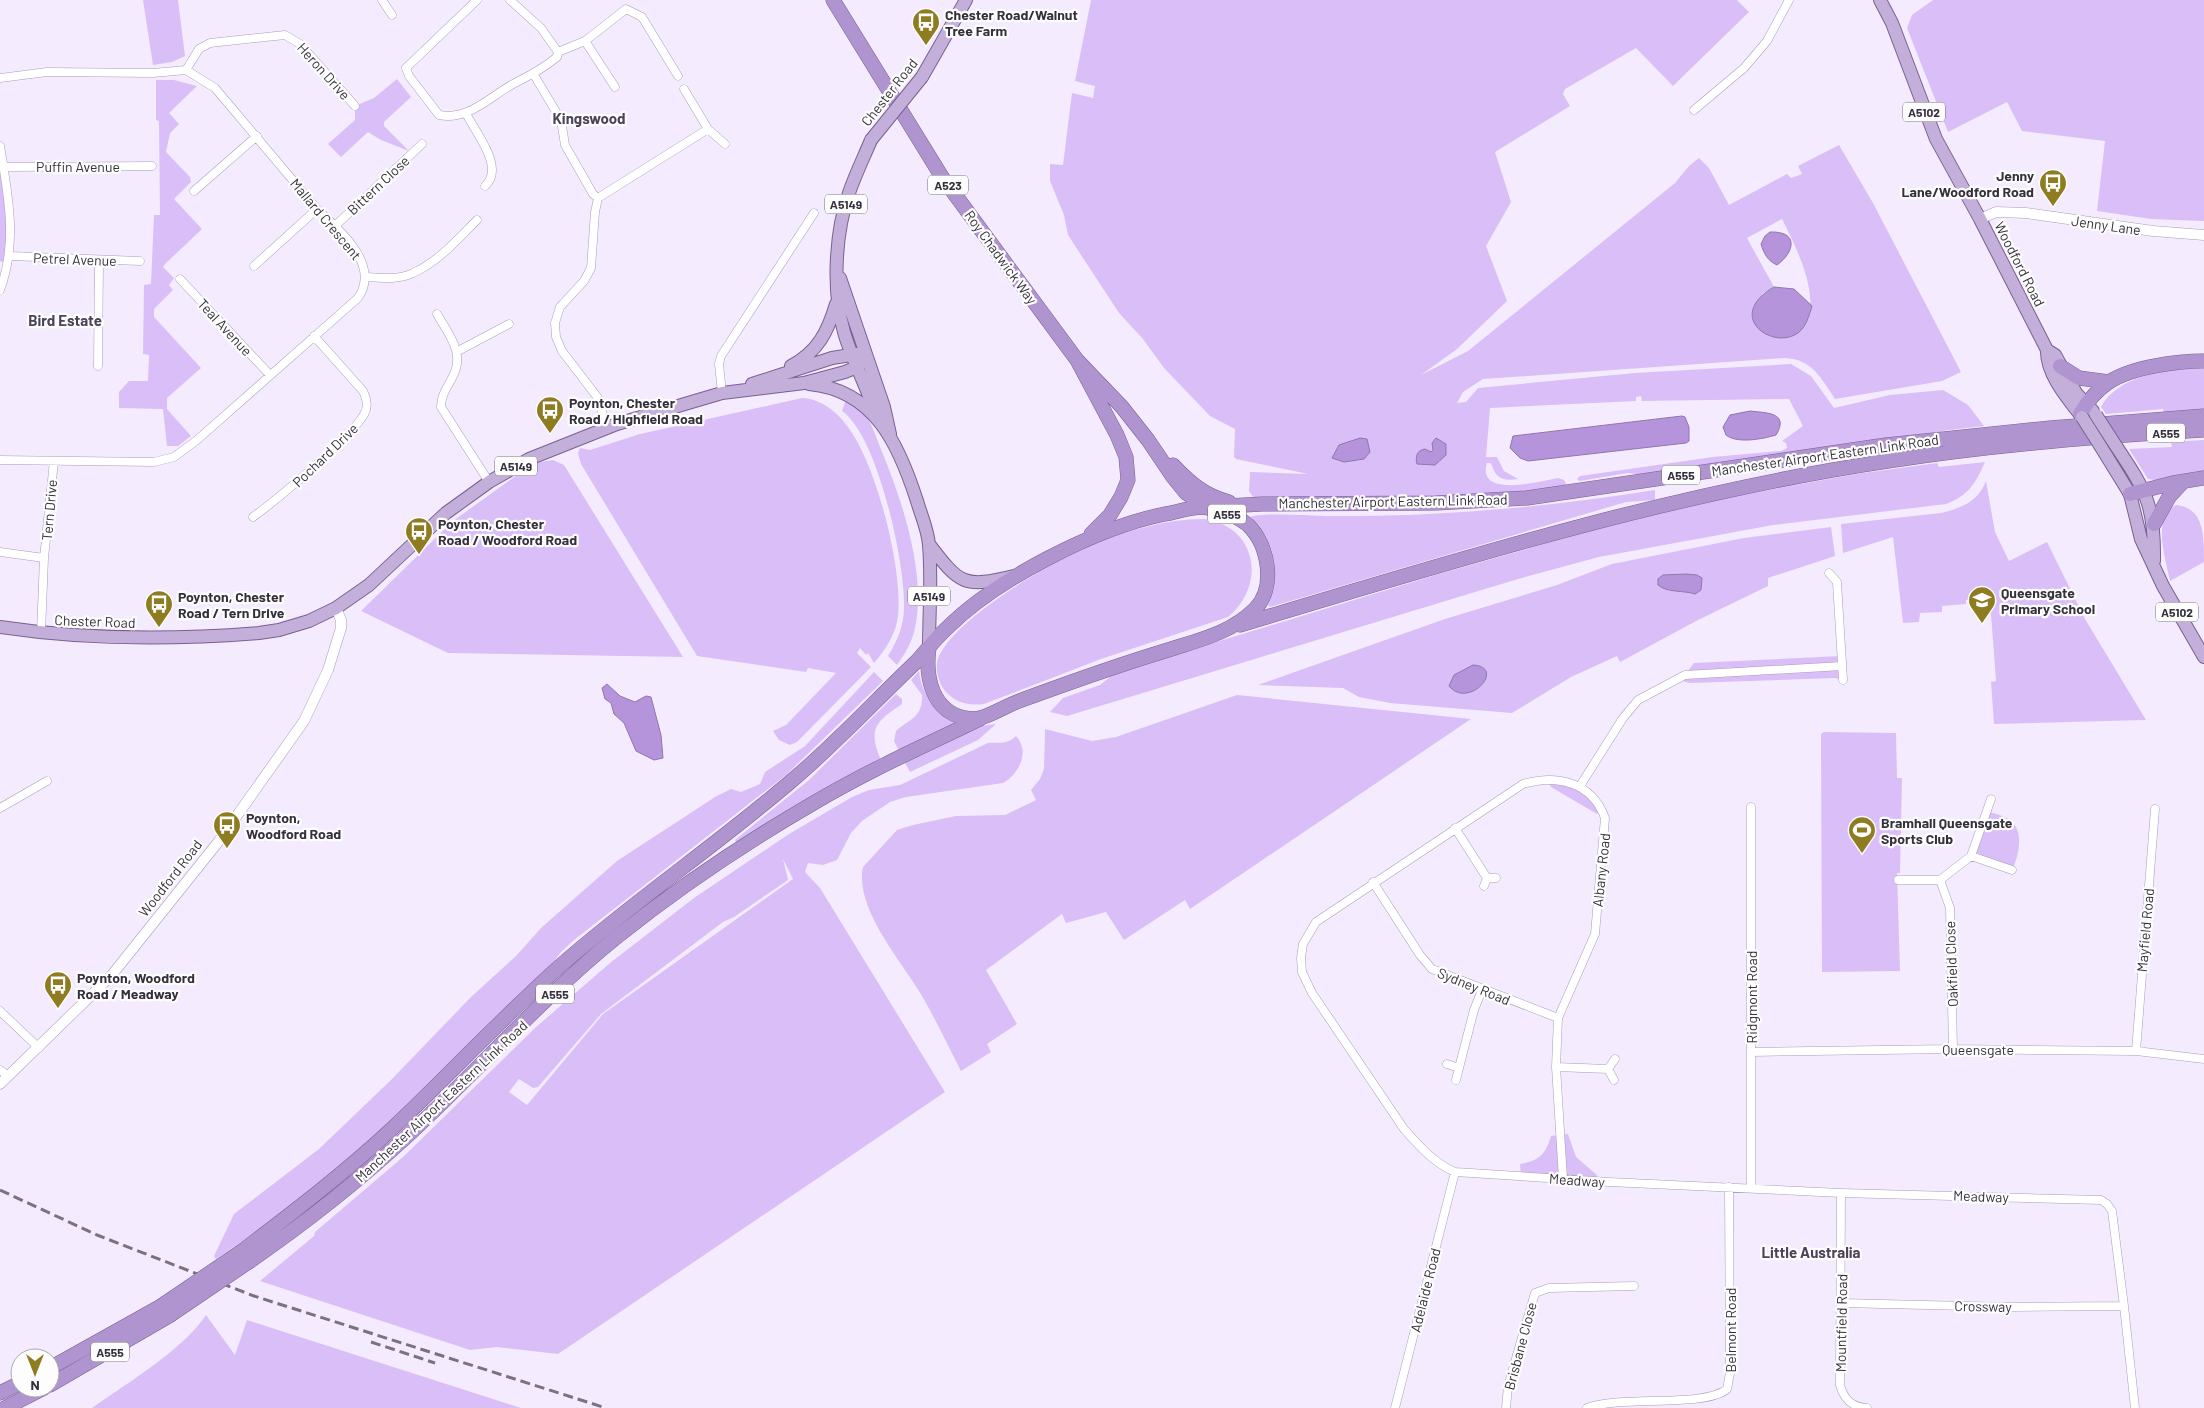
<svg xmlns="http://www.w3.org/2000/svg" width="2204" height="1408" font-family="Barlow,sans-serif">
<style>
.green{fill:#d9bef8;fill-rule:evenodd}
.water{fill:#b694dc;stroke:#8f76ac}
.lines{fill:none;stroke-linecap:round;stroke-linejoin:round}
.minor-casing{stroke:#a99db9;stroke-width:9}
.tertiary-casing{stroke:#a99db9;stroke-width:11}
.primary-casing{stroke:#796093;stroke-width:14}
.trunk-casing{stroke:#796093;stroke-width:15}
.minor{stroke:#fff;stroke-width:8}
.tertiary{stroke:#fff;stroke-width:10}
.primary{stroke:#c4afdb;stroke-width:12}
.trunk{stroke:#b094cf;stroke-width:14}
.rail{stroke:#797381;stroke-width:3;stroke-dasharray:10 5;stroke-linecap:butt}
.primary-bridge-casing{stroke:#796093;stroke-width:14;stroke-linecap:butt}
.trunk-bridge-casing{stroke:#796093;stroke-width:15;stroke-linecap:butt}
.primary-bridge{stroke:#c4afdb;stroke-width:12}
.trunk-bridge{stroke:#b094cf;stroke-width:14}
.labels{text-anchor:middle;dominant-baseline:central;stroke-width:4.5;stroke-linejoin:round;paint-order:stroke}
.shield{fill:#fdfdfd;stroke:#716e75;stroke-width:1}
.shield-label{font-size:12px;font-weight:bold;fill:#35303b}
.poi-label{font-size:14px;font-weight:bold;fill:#35303b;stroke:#fdfdfd;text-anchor:start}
.street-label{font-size:14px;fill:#35303b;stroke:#fdfdfd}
.neighbourhood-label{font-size:15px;font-weight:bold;fill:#4d425a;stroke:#fdfdfd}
</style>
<rect width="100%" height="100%" fill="#f4ecfe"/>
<path class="green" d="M143,0H178L185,56L172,62L153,65Z
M1091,0H1737L1749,12L1673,86L1636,48L1565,89L1563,94L1570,106L1495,152L1511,202L1486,246L1507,301L1457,349L1421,375L1468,351L1675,183L1689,166L1699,158L1709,168L1729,205L1787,174L1791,178L1802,174L1798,166L1839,145L1873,203L1961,372L1942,381L1835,399C1821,378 1812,359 1785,358L1483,379L1463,392L1457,403L1466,402L1478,388L1635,373L1791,364L1811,376L1834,408L1890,395L1943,390L1968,405L1984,426L1941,431L1939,434L1655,476L1627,473L1580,481L1577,479L1580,476L1713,457L1781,451L1787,448L1786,443L1782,441L1803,426L1789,399L1642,401L1641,396L1636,397V401L1490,408L1486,457H1497L1504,471L1518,479C1502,481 1496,479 1491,463H1487C1476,499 1542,481 1558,478L1564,480L1567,486C1464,503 1357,496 1253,497L1249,491L1250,472L1308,474L1236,459L1234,457L1235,429L1210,416L1164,368L1143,339L1119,313L1068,235L1064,215L1050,181V164L1063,165L1072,93L1093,98L1095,86L1075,81ZM1782,219C1796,247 1834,319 1789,337L1762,294L1774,287L1747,238Z
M1933,0H2204V221L2151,219L2097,211L2105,141L2022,131L2007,102L1948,132L1907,28L1912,15Z
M397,79L411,97L384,122V126L409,151L381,140L368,132L341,157L328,144L355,120V106L374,98Z
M156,80H174L197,86L169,113L179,124L170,133L166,152L190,177L191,182L174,199L202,229L165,264L163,267L174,278L169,285L173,290L154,309V317L201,368L167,398V409L191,436L178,446H167L163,409L119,408V392L129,381H148L149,355L143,354L144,285L151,284L154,215H160L159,121L156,120Z
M0,157L11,226L8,264L0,261Z
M2204,369V412L2164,415L2163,409L2106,414L2101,407C2118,374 2172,368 2204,369Z
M847,397C852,402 859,407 864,413C871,422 876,436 880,447C901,497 927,573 915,628C912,642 905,654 897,665L888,656C898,640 904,625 904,606C905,563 878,436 842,411Z
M802,398C822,399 839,413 850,430C877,468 903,569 898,616C896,634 886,649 874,663L868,653L866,655L860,648L857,653L871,667L797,742L790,745L779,740L773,731L786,725L836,673L808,668L806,672L697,656L581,464L578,453L580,448L590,450L640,434Z
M2204,440V474L2156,484L2155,480L2148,479L2129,449L2172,447L2171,442Z
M553,460L564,465L683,657L448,653L361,611L453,521L517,475L540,462Z
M1985,462C1976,483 1968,496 1946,504L1773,525L1599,557L1518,579L1067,716L1050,712L1063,698L1100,685L1115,673L1439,574L1614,524L1693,504L1856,474L1937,463L1939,467Z
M1986,481L1995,532L2009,561L2047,542L2085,619L2146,720L1994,724L1991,682L1996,681L1991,614H1986L1985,599L1966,600V604L1942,606V612L1920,613L1919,622L1903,623L1893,537L1843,553L1841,524L1941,513C1961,508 1978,502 1986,481Z
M1655,490V500L1626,502L1270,607L1268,605C1282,578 1275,536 1250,517C1260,512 1315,516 1330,516C1439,517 1547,507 1655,490Z
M2176,505C2204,508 2204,534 2204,562L2170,581C2166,560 2151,518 2176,505Z
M1204,519C1257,526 1267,585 1228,617L1101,659L984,704C970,706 956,703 946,692C938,683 934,667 939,656C957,617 1051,562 1090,546C1126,531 1166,519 1204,519Z
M1831,527L1835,556L1768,578V586L1698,620L1620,662L1617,656L1571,677L1512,713L1390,703L1359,697L1343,688L1258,685L1445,619L1557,585L1612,564L1744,538ZM1686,574L1697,575L1695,594L1686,591L1667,590L1663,575Z
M1841,656L1843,680L1835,678L1690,683L1676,679L1685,675L1694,663Z
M919,671C922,698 937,709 959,721L899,751L894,741L896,731C910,719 923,717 922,695L911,680Z
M874,672L883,681L786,775L574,940L561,952L549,968L363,1148L269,1223L216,1259L214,1256L234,1214L319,1149L392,1079L471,997L516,956L541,928L617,861L715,797L731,789L741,792L760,784L765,772L805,746Z
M896,694L902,699V704C877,721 867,728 881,760L738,845L735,840L809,780Z
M1237,695L1471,719L1190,909L1185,900L1124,940L1106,912L1066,923L1062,914L986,970L1017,1024L987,1044L991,1052L961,1071C948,1046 936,1020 922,996C902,962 854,908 863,867L897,830L913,825L956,816L1005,815L1036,800L1031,790L1040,779L1044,769L1045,729L1092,741L1116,737Z
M996,724L978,740L910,772L905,763L980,726Z
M1824,732L1896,733L1897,778H1902L1900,873H1897L1900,971L1822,972L1821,734Z
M1016,736C1031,752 1018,775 1003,783L906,797L890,802L862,821L851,833L837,860L823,865L808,863L805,872L820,888L945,1092L558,1354L497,1347L470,1350L260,1281L314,1236L315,1232L403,1157L535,1028L610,963L694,898L789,834L852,797L869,790L900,785L988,743C1000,742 1006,745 1016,736ZM783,859L793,879L603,1014L527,1105L509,1092L519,1079L533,1088L538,1087L601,1014L723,922L734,917L788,880Z
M1547,779L1569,781L1602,809L1597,814L1551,787Z
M1987,811C1995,814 2007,816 2013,823C2024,834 2018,858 2012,870L1971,856Z
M1568,1134L1576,1157L1597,1175L1596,1181L1521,1176L1520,1164C1539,1161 1546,1154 1551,1136Z
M206,1315L235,1355L247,1320L521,1408H92C127,1383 183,1350 206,1315Z"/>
<path class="water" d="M1770,232C1799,231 1795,252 1777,265C1768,261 1764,254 1761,244L1765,236Z
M1774,287L1794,289L1812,306C1809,316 1806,327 1798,333C1772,351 1724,316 1774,287Z
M1750,411C1766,413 1790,412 1776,435C1763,439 1737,444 1726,435L1723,427L1730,415Z
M1682,416L1685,417L1689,427V441L1686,443L1528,461L1520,458L1510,448L1513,436Z
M1360,438L1367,439L1370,452L1364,459L1344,462L1332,458L1339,445Z
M1436,438L1446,444V455L1435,465L1417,464C1415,457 1417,450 1425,449L1431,452L1433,450L1432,443Z
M1686,574L1697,575L1702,578L1701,590L1695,594C1683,590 1667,593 1658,585V579L1663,575Z
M1473,665C1507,667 1469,710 1449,686L1454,675Z
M607,684L620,696L635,702L646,696L651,697L661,735L663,758L654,760L636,751L624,723L614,714L611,703L605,699L602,688Z"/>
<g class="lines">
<g class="minor-casing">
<path id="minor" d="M382,0L392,15
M477,0L406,68L409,76L439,115C469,121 490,96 515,83C531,75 544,68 557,57L558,52
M510,0L541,28L558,52
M585,41L615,87
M558,52L585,41L626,9L642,17L678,76
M186,70L199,49L210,43L285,35L300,44L355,106
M534,75L561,120L565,145L593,194L598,198L595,212L591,268L584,281L560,307L555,323L556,337L562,351L598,398L607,428
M0,78L47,72L153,73L186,70L215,88L317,209C340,230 381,265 358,298L197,440L174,457L154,462L0,460
M1694,110L1744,68L1767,41L1789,0
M466,113C474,131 506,167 485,186
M708,129L725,144
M0,146C8,195 18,242 0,290
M3,167L152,166
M194,191L257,136
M598,198L708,129L684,89
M335,226L422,144
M10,256L140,261
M254,266L317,209
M366,277C381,278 399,280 413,273C438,262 458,239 477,220
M180,279L270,375
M437,314C449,335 466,354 452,378C447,388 441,395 441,407L489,482
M458,351L509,324
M98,366L99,260
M722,393L719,364L721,356L814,213
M253,517C275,501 359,432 366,410C368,403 366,397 363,391L314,336
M0,552L44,558
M1829,573L1837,582L1843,680
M41,633L44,558L54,461
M1580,786L1623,718L1638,700L1685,675L1842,666
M1751,807V1187
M0,808L47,781
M1455,828L1487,878
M1971,856L2012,870
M1898,880H1940L1950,908L1953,1049
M1940,880L1971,856L1991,799
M1373,882L1420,955L1432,969L1558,1018
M1484,886L1487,878H1496
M0,1011L39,1048
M2136,1051L2155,809
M1751,1052L1951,1049L2136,1051L2204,1059
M1447,1064L1459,1068L1474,1010L1482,990
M1556,1067L1608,1069L1614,1080
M1608,1069L1615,1059
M0,1070L8,1076
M1456,1080L1459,1068
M1563,1179L1556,1067L1558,1018L1595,934L1605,818C1592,782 1557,774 1523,784L1316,922L1303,944L1301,958L1302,972L1312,993L1404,1129C1419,1146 1434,1163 1455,1172L1609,1182L1841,1193L2101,1200L2107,1204L2112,1211L2124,1306L2135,1408
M1841,1193L1840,1385C1844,1400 1852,1407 1867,1408
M1841,1303L2009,1307L2124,1306
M1395,1408L1455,1172
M1506,1408L1508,1386L1535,1293L1549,1288L1634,1286
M1587,1408C1621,1395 1705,1408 1727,1389L1730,1373L1729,1187"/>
</g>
<g class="tertiary-casing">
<path id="tertiary" d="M1980,219L1996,212L2026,213L2153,231L2204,235
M0,1084L111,976L219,841L304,721L328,670L341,628V620L336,608"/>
</g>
<g class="primary-casing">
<path id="primary" d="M1880,0L1892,23L1936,139L1980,219L2047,350C2046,374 2068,399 2082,417
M922,77L966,0
M871,140C864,157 855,175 849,193C835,233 832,291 844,332C852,361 868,387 876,417
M840,278L884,407L890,434
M2047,350L2055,355L2076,393L2093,411
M791,366C818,352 828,331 836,304
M752,384L832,358L857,354
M809,384C875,390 899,445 917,501C921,515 928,530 929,545C932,579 929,614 929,648
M2116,446C2146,491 2155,505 2154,561
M2101,447L2130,494L2141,539L2163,586L2204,657
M929,544C960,585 964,588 1014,576
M0,627C86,640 173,640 259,633L279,630L309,621L336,608L369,585L446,513L489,482L529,459L617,424L722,393L804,383L845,372L857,367L866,355"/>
</g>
<g class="trunk-casing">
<path id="trunk" d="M833,0L942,177L1077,360L1117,435L1126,457L1128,480L1121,497L1110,515L1091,534
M1077,360L1122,407L1148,440L1173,477L1186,493L1207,507L1263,504L1436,503L1527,498L1886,445L2050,428L2204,416
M2060,366L2079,378L2109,382
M2080,414C2087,402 2097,390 2109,382C2132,367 2177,361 2204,361
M1173,465C1190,483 1205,496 1229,502
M2130,494L2173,483L2204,478
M2154,524L2169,497L2182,483
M1240,625C1453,561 1667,494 1888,461C1992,445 2099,436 2204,430
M242,1251C295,1211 347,1171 395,1126C451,1073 503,1017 560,966C636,899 720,843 796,777C838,741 876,700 916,662C926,651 935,639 946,629C996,579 1096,528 1165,514C1178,512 1196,505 1208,508C1221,510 1239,517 1248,525C1269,545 1276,588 1255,609C1231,633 1199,640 1168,650C1118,665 1068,683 1019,701C1006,706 995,713 983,717C978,719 971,719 965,718C932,711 925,677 929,648
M250,1261C305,1223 356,1183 405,1138C477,1072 542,997 618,936C679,887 745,843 812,804C866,772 923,746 980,719
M50,1368L161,1306
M50,1385L169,1316
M0,1393L20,1383
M5,1408L44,1388"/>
</g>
<use href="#minor" class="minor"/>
<use href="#tertiary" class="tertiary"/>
<use href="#primary" class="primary"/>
<use href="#trunk" class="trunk"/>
<path class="rail" d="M0,1190L97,1235L254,1296L606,1408
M371,1342L435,1363"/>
<g class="primary-bridge-casing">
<path id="primary-bridge" d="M871,140L922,77
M2096,415L2116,446
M2082,417L2101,447"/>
</g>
<g class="trunk-bridge-casing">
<path id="trunk-bridge" d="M161,1306L242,1251
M169,1316L250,1261"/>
</g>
<use href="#primary-bridge" class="primary-bridge"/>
<use href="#trunk-bridge" class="trunk-bridge"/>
</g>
<defs>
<g id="bus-pin" transform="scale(1.4375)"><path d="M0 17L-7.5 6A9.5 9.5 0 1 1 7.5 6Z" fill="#8f7b20" stroke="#fdfdfd"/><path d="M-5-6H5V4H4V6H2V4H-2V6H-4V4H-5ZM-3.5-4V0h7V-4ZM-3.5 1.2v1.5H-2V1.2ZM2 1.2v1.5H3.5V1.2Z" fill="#fff"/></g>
<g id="school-pin" transform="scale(1.4375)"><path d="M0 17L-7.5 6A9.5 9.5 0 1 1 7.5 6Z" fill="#8f7b20" stroke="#fdfdfd"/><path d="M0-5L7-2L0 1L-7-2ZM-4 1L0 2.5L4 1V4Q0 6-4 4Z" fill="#fff"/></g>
<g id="stadium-pin" transform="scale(1.4375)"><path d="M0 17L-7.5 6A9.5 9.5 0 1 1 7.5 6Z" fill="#8f7b20" stroke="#fdfdfd"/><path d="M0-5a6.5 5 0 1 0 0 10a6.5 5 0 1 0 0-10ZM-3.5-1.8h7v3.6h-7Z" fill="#fff"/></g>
</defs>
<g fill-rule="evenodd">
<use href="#bus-pin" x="926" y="22"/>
<use href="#bus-pin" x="2053" y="183"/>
<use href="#bus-pin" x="550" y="410"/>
<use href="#bus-pin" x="419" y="531"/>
<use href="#school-pin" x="1982" y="600"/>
<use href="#bus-pin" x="159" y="604"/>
<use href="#bus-pin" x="227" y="825"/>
<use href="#stadium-pin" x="1862" y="830"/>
<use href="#bus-pin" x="58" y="985"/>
</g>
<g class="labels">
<g class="shield">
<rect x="1903" y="102.5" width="42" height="19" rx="4"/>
<rect x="928" y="175.5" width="40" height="19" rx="4"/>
<rect x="825" y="194.5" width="42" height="19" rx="4"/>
<rect x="2147" y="423.5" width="38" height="19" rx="4"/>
<rect x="495" y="456.5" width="42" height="19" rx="4"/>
<rect x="1662" y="465.5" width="38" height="19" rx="4"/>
<rect x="1208" y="504.5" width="38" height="19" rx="4"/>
<rect x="908" y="586.5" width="42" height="19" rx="4"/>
<rect x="2156" y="602.5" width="42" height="19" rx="4"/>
<rect x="536" y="984.5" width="38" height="19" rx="4"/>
<rect x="91" y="1342.5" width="38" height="19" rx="4"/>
</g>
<g class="shield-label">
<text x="1924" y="112">A5102</text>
<text x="948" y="185">A523</text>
<text x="846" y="204">A5149</text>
<text x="2166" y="433">A555</text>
<text x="516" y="466">A5149</text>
<text x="1681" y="475">A555</text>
<text x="1227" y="514">A555</text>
<text x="929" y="596">A5149</text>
<text x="2177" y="612">A5102</text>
<text x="555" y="994">A555</text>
<text x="110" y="1352">A555</text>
</g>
<g class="poi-label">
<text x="945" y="14">Chester Road/Walnut<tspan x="945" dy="16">Tree Farm</tspan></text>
<text x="2034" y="175" text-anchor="end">Jenny<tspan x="2034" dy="16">Lane/Woodford Road</tspan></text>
<text x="569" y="402">Poynton, Chester<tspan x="569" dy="16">Road / Highfield Road</tspan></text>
<text x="438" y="523">Poynton, Chester<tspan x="438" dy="16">Road / Woodford Road</tspan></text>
<text x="2001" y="592">Queensgate<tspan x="2001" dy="16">Primary School</tspan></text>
<text x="178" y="596">Poynton, Chester<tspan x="178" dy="16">Road / Tern Drive</tspan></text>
<text x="246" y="817">Poynton,<tspan x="246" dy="16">Woodford Road</tspan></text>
<text x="1881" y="822">Bramhall Queensgate<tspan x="1881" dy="16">Sports Club</tspan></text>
<text x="77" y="977">Poynton, Woodford<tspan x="77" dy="16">Road / Meadway</tspan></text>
</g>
<g class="street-label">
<text transform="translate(324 71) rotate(48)">Heron Drive</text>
<text transform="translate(889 92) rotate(-52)">Chester Road</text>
<text x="78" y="166">Puffin Avenue</text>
<text transform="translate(378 185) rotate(-43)">Bittern Close</text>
<text transform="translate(326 219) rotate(50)">Mallard Crescent</text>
<text transform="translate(2106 225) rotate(8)">Jenny Lane</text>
<text transform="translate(1001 257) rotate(54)">Roy Chadwick Way</text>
<text transform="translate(75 259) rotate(2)">Petrel Avenue</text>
<text transform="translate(2020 264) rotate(63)">Woodford Road</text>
<text transform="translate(225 327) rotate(47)">Teal Avenue</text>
<text transform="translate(325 455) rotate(-44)">Pochard Drive</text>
<text transform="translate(1825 455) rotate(-8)">Manchester Airport Eastern Link Road</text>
<text transform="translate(1393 501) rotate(-1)">Manchester Airport Eastern Link Road</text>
<text transform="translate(49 510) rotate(-85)">Tern Drive</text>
<text transform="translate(95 621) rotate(2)">Chester Road</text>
<text transform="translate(1601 870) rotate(-84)">Albany Road</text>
<text transform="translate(170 878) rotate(-52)">Woodford Road</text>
<text transform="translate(2145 930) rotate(-85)">Mayfield Road</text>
<text transform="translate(1951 964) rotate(-92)">Oakfield Close</text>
<text transform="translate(1474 986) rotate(22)">Sydney Road</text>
<text transform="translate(1751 997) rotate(-90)">Ridgmont Road</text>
<text x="1978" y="1049">Queensgate</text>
<text transform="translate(441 1101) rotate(-43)">Manchester Airport Eastern Link Road</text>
<text transform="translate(1577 1180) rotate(4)">Meadway</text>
<text transform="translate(1981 1196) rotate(2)">Meadway</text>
<text transform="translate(1425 1290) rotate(-76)">Adelaide Road</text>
<text transform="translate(1983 1306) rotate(1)">Crossway</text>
<text transform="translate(1841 1323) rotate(-89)">Mountfield Road</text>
<text transform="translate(1730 1330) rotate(-90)">Belmont Road</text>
<text transform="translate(1520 1346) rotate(-75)">Brisbane Close</text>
</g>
<g class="neighbourhood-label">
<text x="589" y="118">Kingswood</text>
<text x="65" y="320">Bird Estate</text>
<text x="1811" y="1252">Little Australia</text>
</g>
</g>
<g transform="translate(35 1373) rotate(180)"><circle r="24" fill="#fdfdfd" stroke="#adabaf"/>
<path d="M0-4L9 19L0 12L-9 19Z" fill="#8f7b20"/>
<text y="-8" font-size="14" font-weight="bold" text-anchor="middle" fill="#35303b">N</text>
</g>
</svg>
